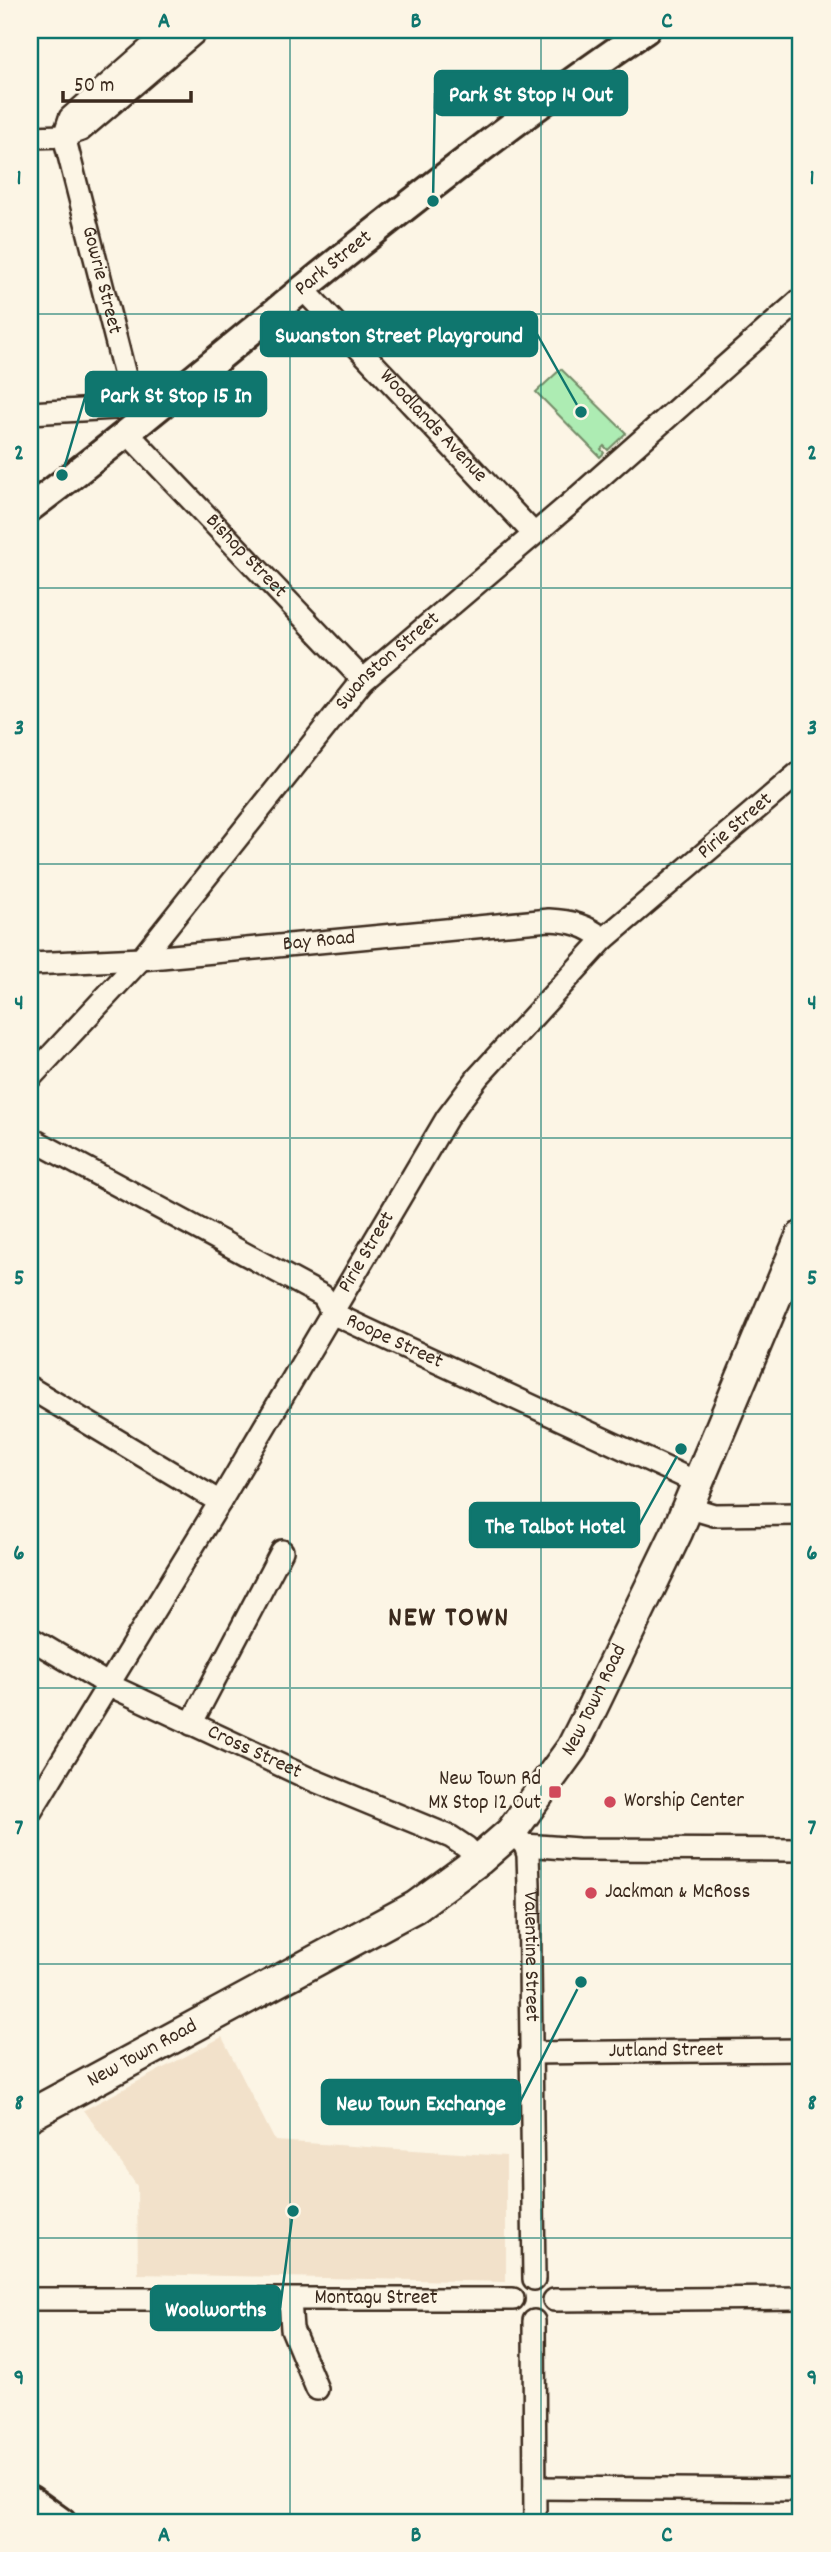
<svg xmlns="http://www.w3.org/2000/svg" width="831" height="2552" font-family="Dekko,sans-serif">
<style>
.built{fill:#f2e1ca}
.green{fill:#adecb3;stroke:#748b68;stroke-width:2}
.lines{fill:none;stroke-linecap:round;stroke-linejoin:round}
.minor-casing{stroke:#3b2a1e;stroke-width:26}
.tertiary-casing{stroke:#3b2a1e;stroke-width:32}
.secondary-casing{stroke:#3b2a1e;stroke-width:35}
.minor{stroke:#fcf5e5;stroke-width:21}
.tertiary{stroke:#fcf5e5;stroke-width:26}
.secondary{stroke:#fcf5e5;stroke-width:30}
.grid{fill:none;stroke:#0f766e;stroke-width:2;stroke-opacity:0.55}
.poi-dot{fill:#d1495b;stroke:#fcf5e5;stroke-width:2.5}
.labels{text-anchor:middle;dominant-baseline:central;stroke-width:5;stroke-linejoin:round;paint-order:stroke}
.street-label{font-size:21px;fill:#3b2a1e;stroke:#fcf5e5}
.poi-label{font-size:21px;fill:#3b2a1e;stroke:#fcf5e5;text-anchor:start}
.district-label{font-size:28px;font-weight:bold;letter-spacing:2px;fill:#3b2a1e;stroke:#fcf5e5}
.leader{fill:none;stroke:#0f766e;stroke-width:2.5}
.callout-dot{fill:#0f766e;stroke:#fcf5e5;stroke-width:2.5}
.callout{fill:#0f766e;stroke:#0f766e;stroke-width:2.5}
.callout-label{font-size:23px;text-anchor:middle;font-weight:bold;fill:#fff}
.neatline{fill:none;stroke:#0f766e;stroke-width:2.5}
.grid-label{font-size:23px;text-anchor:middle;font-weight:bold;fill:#0f766e}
</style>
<rect width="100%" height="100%" fill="#fcf5e5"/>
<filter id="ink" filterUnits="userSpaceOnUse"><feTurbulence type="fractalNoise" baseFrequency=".0143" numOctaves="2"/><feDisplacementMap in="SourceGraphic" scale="14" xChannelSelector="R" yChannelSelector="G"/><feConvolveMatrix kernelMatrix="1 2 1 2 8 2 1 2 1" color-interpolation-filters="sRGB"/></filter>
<g filter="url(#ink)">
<path class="built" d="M222,2037L275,2141L506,2156V2282L138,2274L137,2186L84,2110Z"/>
<path class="green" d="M561,369L626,433L608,450L604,446L601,449L604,453L600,457L536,392Z"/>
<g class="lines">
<g class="minor-casing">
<g id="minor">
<path id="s1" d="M64,136L131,399L142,421"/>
<path d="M64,136L70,118L170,30"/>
<path d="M30,137L64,136L81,130L198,30"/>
<path id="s2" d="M303,289L533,533"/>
<path d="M30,413L115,408L131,399"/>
<path id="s3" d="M130,432L137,443L363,680"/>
<path id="s4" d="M30,964L141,959L549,920C571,921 586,925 604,939"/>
<path id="s5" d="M30,1078L141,959L363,680L571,503L801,299"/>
<path id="s6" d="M30,1138L323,1296L331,1310L340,1317L698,1483"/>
<path d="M30,1388L220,1502"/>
<path d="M687,1507L714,1515L801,1514"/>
<path id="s7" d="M30,1638L109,1685L308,1778L451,1837L466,1847L479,1860"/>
<path d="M191,1724L282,1551"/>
<path id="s8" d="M30,1813L220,1502L447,1118L478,1077L604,939L801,771"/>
<path d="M515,1836L525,1845L578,1849L801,1850"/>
<path id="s9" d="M525,1845L528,1855L529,1885L534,2279"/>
<path id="s10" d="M530,2053L801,2050"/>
<path id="s11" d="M30,2299H513"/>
<path d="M290,2300L292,2329L317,2389"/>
<path d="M554,2300L801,2298"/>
<path d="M534,2321L535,2522"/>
<path d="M535,2488L801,2490"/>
</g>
</g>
<g class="tertiary-casing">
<g id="tertiary">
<path id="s12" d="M30,508C122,439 210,365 299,292C412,201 526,111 646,30"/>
<path d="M30,2499L62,2522"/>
</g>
</g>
<g class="secondary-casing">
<g id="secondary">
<path id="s13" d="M30,2115L415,1907L479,1860L511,1832L572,1748L588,1716L677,1532L801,1237"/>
</g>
</g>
<use href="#minor" class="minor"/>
<use href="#tertiary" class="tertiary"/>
<use href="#secondary" class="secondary"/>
</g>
</g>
<path class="grid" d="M290,30V2522M541,30V2522M30,314H801M30,588H801M30,864H801M30,1138H801M30,1414H801M30,1688H801M30,1964H801M30,2238H801"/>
<g class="poi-dot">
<rect x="548" y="1785" width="14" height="14" rx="3.5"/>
<circle cx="610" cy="1802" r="7"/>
<circle cx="591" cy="1893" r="7"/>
</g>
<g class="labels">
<g class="street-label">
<text stroke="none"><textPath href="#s12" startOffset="390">Park Street</textPath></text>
<text stroke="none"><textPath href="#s1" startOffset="149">Gowrie Street</textPath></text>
<text stroke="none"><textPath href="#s2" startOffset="189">Woodlands Avenue</textPath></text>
<text stroke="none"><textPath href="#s3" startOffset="170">Bishop Street</textPath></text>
<text stroke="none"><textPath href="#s5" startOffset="550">Swanston Street</textPath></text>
<text stroke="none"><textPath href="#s8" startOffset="1222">Pirie Street</textPath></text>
<text stroke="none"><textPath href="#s4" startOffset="290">Bay Road</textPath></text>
<text stroke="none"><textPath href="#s8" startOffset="654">Pirie Street</textPath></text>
<text stroke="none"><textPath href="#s6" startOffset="420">Roope Street</textPath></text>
<text stroke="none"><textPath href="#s13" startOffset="716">New Town Road</textPath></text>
<text stroke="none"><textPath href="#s7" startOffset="252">Cross Street</textPath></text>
<text stroke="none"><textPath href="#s9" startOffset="112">Valentine Street</textPath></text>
<text stroke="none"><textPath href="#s10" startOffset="136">Jutland Street</textPath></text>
<text stroke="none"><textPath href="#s13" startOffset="128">New Town Road</textPath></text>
<text stroke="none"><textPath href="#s11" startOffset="346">Montagu Street</textPath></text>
</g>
<g class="poi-label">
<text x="541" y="1780" text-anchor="end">New Town Rd<tspan x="541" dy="24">MX Stop 12 Out</tspan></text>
<text x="624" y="1802">Worship Center</text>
<text x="605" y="1893">Jackman &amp; McRoss</text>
</g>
<g class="district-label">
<text x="449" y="1620">NEW TOWN</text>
</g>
</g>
<path class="leader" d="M433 201L435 93M581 412L537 334M62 475L86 394M681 1449L639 1525M581 1982L520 2102M293 2211L280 2308"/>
<g class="callout-dot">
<circle cx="433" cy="201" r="7"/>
<circle cx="581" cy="412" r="7"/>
<circle cx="62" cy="475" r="7"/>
<circle cx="681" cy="1449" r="7"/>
<circle cx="581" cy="1982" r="7"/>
<circle cx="293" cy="2211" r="7"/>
</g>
<g class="callout">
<rect x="435" y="71" width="192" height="44" rx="7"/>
<rect x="261" y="312" width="276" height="44" rx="7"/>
<rect x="86" y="372" width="180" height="44" rx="7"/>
<rect x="470" y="1503" width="169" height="44" rx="7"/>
<rect x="322" y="2080" width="198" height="44" rx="7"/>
<rect x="151" y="2286" width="129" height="44" rx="7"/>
</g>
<g class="callout-label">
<text x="531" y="101">Park St Stop 14 Out</text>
<text x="399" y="342">Swanston Street Playground</text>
<text x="176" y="402">Park St Stop 15 In</text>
<text x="555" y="1533">The Talbot Hotel</text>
<text x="421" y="2110">New Town Exchange</text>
<text x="216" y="2316">Woolworths</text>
</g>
<rect width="831" height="2552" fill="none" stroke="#fcf5e5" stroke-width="77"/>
<path d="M63 91v10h128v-10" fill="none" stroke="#3b2a1e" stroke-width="3.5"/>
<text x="74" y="91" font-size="21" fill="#3b2a1e" stroke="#fcf5e5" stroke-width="5" paint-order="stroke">50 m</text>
<rect x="38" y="38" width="754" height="2476" class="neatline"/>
<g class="grid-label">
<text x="164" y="27">A</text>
<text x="416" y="27">B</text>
<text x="667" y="27">C</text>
<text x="19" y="184">1</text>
<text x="812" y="184">1</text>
<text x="19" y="459">2</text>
<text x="812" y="459">2</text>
<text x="19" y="734">3</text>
<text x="812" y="734">3</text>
<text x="19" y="1009">4</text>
<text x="812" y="1009">4</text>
<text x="19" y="1284">5</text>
<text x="812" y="1284">5</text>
<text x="19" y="1559">6</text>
<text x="812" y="1559">6</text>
<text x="19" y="1834">7</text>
<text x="812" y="1834">7</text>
<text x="19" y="2109">8</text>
<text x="812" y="2109">8</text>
<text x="19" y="2384">9</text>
<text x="812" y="2384">9</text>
<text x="164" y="2541">A</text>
<text x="416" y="2541">B</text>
<text x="667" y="2541">C</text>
</g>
</svg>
